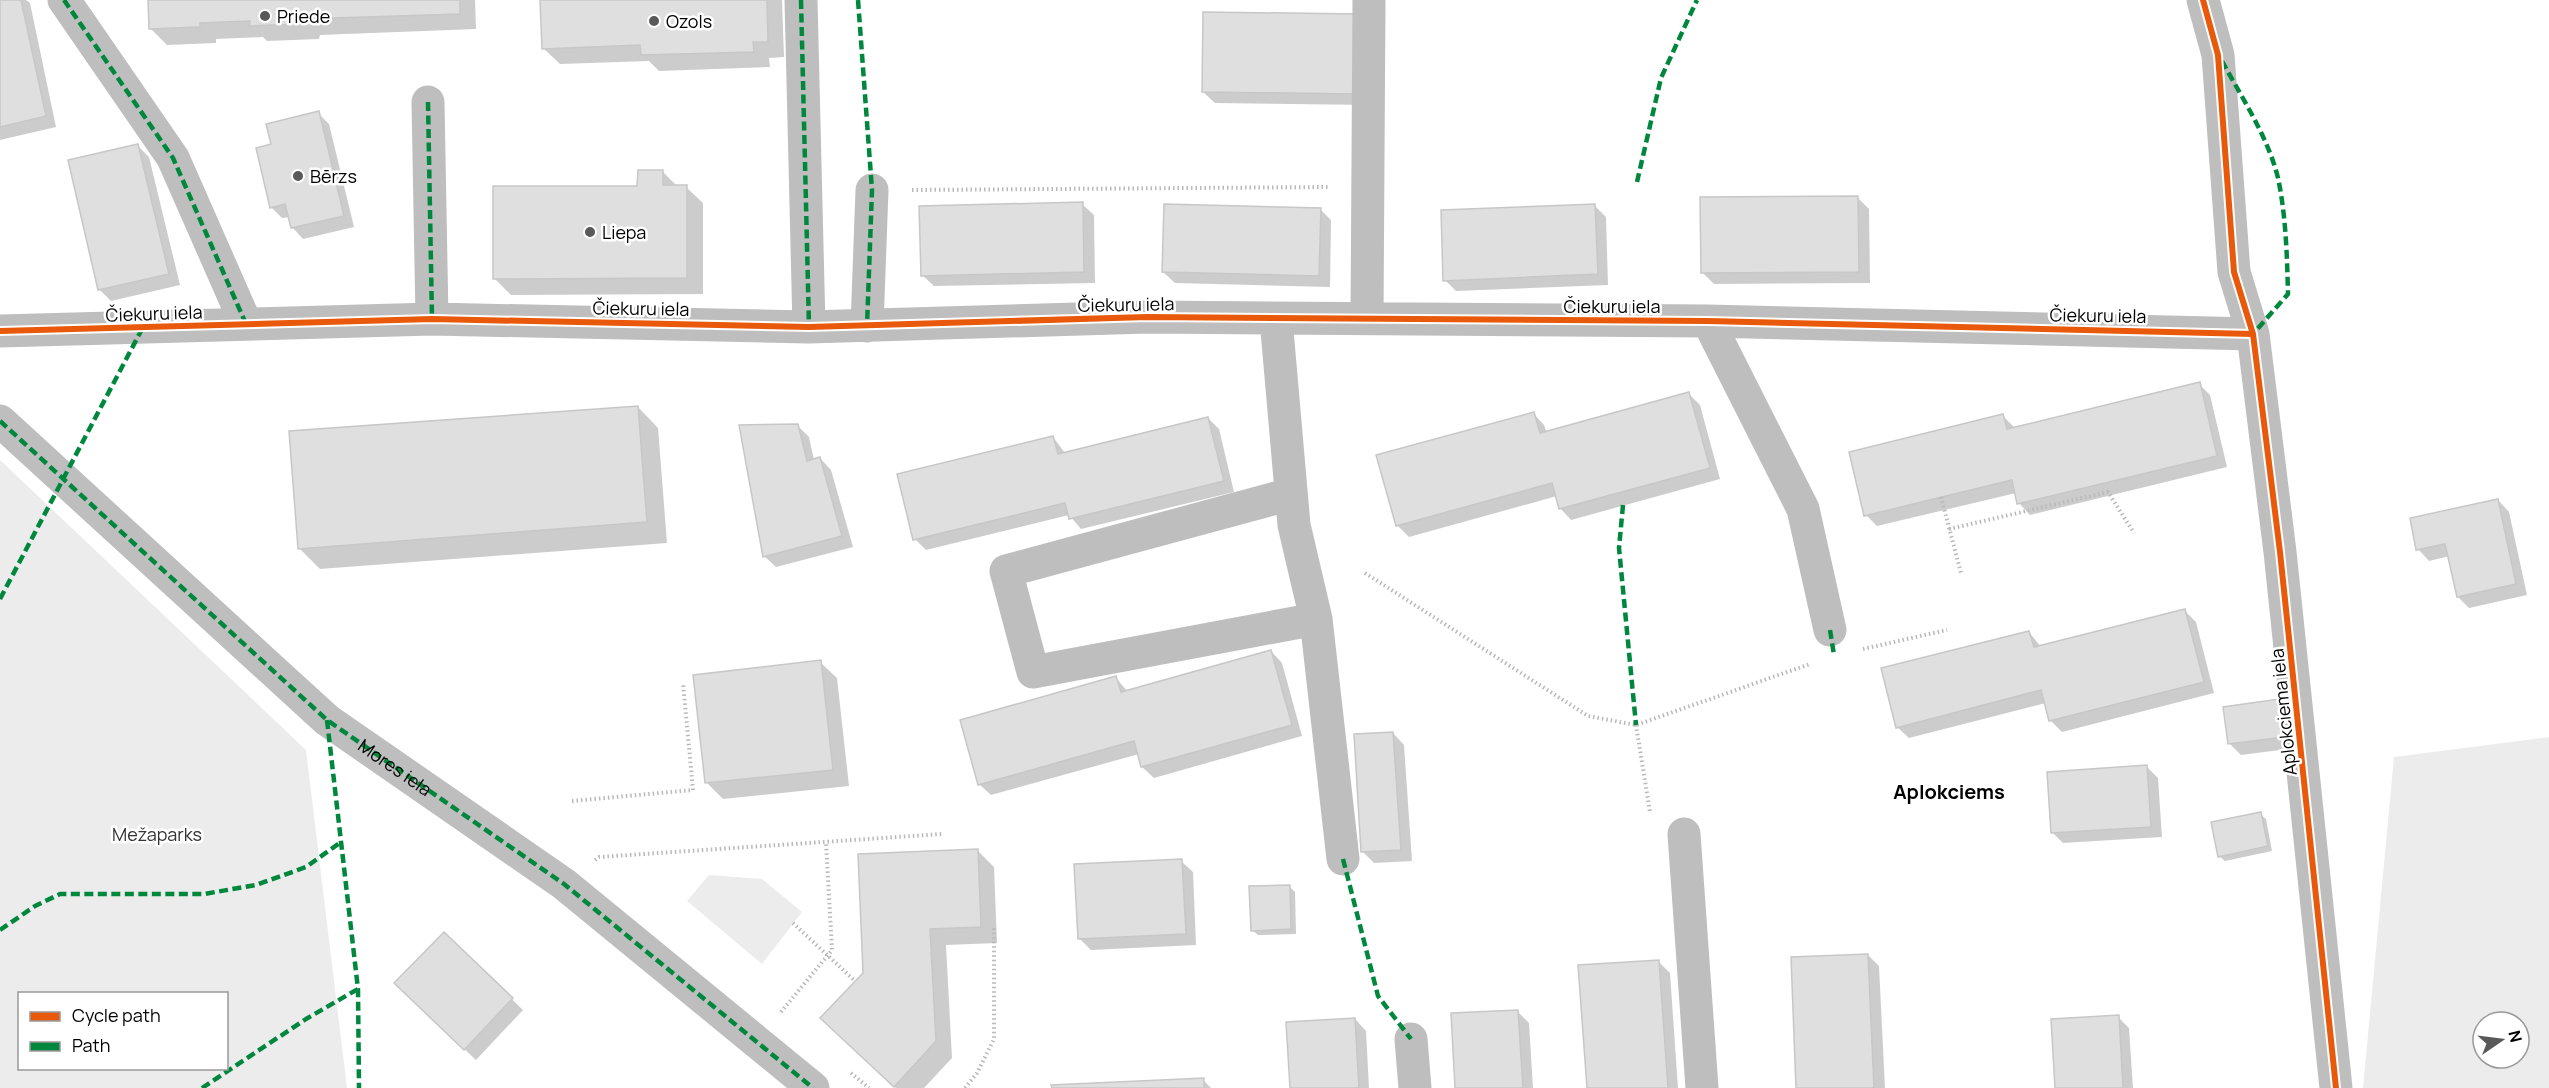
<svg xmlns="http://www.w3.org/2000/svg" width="2549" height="1088" font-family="Manrope,sans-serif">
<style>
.green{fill:#ececec;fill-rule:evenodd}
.shadow{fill:#0003}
.building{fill:#dfdfdf;stroke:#c7c7c7;stroke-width:1.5}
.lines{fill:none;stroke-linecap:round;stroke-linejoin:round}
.path{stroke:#b9b9b9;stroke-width:4;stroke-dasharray:1.5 3;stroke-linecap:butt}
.minor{stroke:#bebebe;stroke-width:33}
.quiet{stroke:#00873e;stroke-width:4.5;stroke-dasharray:9 4.5;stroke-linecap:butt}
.cycleway-casing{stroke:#fff;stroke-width:10}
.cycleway{stroke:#e8590c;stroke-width:6}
.poi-dot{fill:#595959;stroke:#fff;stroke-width:2}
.labels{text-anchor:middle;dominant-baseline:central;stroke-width:5;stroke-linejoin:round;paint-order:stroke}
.poi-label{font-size:18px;fill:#000;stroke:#fff;text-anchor:start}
.street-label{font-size:18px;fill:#000;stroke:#fff}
.park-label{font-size:18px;fill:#333;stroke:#fff}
.neighbourhood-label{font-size:20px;font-weight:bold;fill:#000;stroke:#fff}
</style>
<rect width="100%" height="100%" fill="#fff"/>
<path class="green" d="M0,460L306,750L347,1088H0ZM20,994H226V1068H20Z
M2549,737V1088H2363L2394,757ZM2483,1022H2519V1058H2483Z
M709,875L762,879L802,912L762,964L687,901Z"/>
<path class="shadow" d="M0,0H26L30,3L56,127L0,140Z
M149,0H475L476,29L320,35L319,39L267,41L263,37L216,39V43L167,45L150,28Z
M542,0H782L784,57L769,58L770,67L659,71L649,61L560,64L543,48Z
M1359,15L1369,105L1215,103L1203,92Z
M318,113L329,124L354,227L303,239L292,227L290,217L282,218L271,207L273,145Z
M138,146L149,157L180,285L111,301L100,290L70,162Z
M662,171L678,187H686L703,203V294L511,295L495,279Z
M1857,197L1869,209L1870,283L1714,284L1702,272Z
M1082,204L1094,215L1095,283L934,286L922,275Z
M1594,205L1606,217L1608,285L1456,291L1445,280Z
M1320,209L1331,220L1330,287L1175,283L1163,272Z
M2199,384L2210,395L2227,467L2030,515L2019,503L2016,493L1877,526L1866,515L2003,416L2014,427Z
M1689,394L1700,405L1720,479L1571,520L1560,508L1557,496L1409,537L1398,526L1378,456L1533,413L1544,425L1547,433Z
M638,407L658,428L667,543L320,569L299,548Z
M1208,418L1219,429L1234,492L1081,529L1069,515L926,550L915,539L1053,437L1065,453Z
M798,426L809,437L814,460L820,458L831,470L853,547L776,567L764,556Z
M2498,500L2509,512L2527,595L2469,608L2458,597L2450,556L2429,561L2418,549Z
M2185,611L2196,622L2214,693L2062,732L2050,720L2046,703L1909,738L1897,727L2029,632L2041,647Z
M1271,651L1282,663L1302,736L1154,778L1142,767L1139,754L991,795L979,784L1116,678L1128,692Z
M820,662L837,678L849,786L723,799L707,783Z
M2279,701L2295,748L2241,755L2230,744Z
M1393,733L1404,745L1412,861L1374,863L1363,852Z
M2147,767L2158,778L2162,837L2063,843L2052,832Z
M2260,814L2266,819L2272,851L2225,861L2219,856Z
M978,851L994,867L997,943L946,945L952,1058L924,1088H896L838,1034L864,973Z
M1181,861L1193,872L1196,945L1091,950L1080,939Z
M1289,886L1295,892L1296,934L1258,935L1252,930Z
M444,934L523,1010L476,1060L407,995Z
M1868,955L1879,966L1885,1088H1798Z
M1658,961L1670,973L1678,1088H1588Z
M1518,1012L1529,1023L1533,1088H1457Z
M2118,1017L2129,1028L2133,1088H2057Z
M1355,1019L1366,1031L1369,1088H1291Z
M1203,1080L1211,1088H1053Z"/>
<path class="building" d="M0,0H21L46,116L0,127Z
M148,0H460V14L304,19L303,24L249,26L250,21L200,23V27L149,29Z
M540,0H767L768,42H753L754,52L641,55L640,45L542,49Z
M1203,12L1359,14L1358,94L1202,92Z
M319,111L344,216L291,228L285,204L270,208L256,148L271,144L266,124Z
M138,144L169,274L98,290L68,160Z
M638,170H663V185H687V278L493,279V186H637Z
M1858,196L1859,272L1701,273L1700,197Z
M1083,202L1084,272L921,276L919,206Z
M1164,204L1321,208L1319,276L1162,272Z
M1595,204L1598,274L1443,281L1441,210Z
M2200,382L2217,456L2017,504L2012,480L1864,516L1849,452L2003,414L2007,429Z
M1689,392L1710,468L1559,509L1552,483L1396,526L1376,455L1534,412L1540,433Z
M638,406L647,522L298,549L289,431Z
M1208,417L1224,481L1069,519L1065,503L913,540L897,474L1053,436L1058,454Z
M798,424L807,461L820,457L842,536L763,557L739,425Z
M2498,499L2516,584L2457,597L2445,544L2416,550L2410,518Z
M2185,609L2204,682L2049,721L2041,690L1896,728L1881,668L2029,631L2034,647Z
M1271,650L1292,725L1141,767L1134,741L978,785L960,720L1116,676L1121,692Z
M821,660L833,770L705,783L693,675Z
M2279,699L2285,737L2228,744L2223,707Z
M1393,732L1401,850L1361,852L1354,734Z
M2147,765L2151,827L2051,833L2047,772Z
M2261,812L2268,846L2218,857L2211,822Z
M978,849L981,927L930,929L936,1041L894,1087L820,1018L863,973L858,854Z
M1182,859L1186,934L1078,939L1074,864Z
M1290,885L1291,929L1251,931L1249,886Z
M444,932L513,998L464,1050L394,983Z
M1868,954L1874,1088H1796L1791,957Z
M1659,960L1668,1088H1587L1578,965Z
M1518,1010L1523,1088H1455L1451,1013Z
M2119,1015L2123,1088H2055L2051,1019Z
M1355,1018L1359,1088H1290L1286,1022Z
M1204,1078V1088H1052L1051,1085Z"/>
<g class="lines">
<path class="path" d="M912,190L1330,187
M1941,497L1961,573
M1949,529L2108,492L2134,533
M1365,573L1588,716L1636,725L1810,664
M1863,649L1947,630
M1636,725L1650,812
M572,801L693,790L683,683
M595,860L599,857L942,834
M793,923L855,981
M781,1012L832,950L826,842
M851,1073L869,1088
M965,1088L977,1073L994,1039V928"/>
<path class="minor" d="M64,0L173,158L246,324
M801,0L809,327
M2203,0L2218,55L2234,272L2253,334L2280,552L2336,1088
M428,102L432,319
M1367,318L1369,0
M1276,319L1294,525L1316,619L1343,859
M1708,321L1803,509L1830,630
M867,326L872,190
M0,331L432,319L809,327L1147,317L1708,321L2253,334
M0,421L327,720L564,884L813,1088
M1291,494L1006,571L1033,672L1316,619
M1684,834L1702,1088
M1411,1039L1415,1088"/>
<g class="quiet">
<path d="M64,0L173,158L246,324"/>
<path d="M801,0L809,327"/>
<path d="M858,0L872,190L867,326"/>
<path d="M2222,61C2242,98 2268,137 2278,178C2286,216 2287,255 2288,294L2253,334"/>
<path d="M428,102L432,319"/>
<path d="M1637,182L1661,78L1697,0"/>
<path id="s1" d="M0,421L327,720L564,884L813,1088"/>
<path d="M1623,505L1619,548L1636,725"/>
<path d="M0,599L142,329"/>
<path d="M1830,630L1834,655"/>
<path d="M327,720L358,989L359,1088"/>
<path d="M1343,859L1378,996L1411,1039"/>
<path d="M0,930L35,906L60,894H204L256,885L306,867L341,842"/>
<path d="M202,1088L306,1019L358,989"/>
</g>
<g class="cycleway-casing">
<path id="cycleway" d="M2203,0L2218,55L2234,272L2253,334L2280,552L2336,1088
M0,331L432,319L809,327L1147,317L1708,321L2253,334"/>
</g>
<use href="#cycleway" class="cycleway"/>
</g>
<g class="poi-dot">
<circle cx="265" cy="16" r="6"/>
<circle cx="654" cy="21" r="6"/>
<circle cx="298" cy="176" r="6"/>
<circle cx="590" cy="232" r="6"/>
</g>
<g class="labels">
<g class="poi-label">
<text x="277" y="16">Priede</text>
<text x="666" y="21">Ozols</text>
<text x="310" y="176">Bērzs</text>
<text x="602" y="232">Liepa</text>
</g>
<g class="street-label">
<text transform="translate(1126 304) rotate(-1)">Čiekuru iela</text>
<text x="1612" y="306">Čiekuru iela</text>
<text transform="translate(641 308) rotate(1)">Čiekuru iela</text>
<text transform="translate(154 313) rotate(-2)">Čiekuru iela</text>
<text transform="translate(2098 315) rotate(1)">Čiekuru iela</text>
<text transform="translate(2283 712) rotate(-96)">Aplokciema iela</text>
<text stroke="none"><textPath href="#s1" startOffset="526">Mores iela</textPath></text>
</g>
<g class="park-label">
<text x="157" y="834">Mežaparks</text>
</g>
<g class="neighbourhood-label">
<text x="1949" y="791">Aplokciems</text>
</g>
</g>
<rect x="18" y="992" width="210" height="78" fill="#ffffff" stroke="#999999" stroke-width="1.5"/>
<rect x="30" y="1012" width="30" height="9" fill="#e8590c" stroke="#999999" stroke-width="1.5"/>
<text x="72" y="1022" font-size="18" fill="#000000">Cycle path</text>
<rect x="30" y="1042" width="30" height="9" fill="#00873e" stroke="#999999" stroke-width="1.5"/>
<text x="72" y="1052" font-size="18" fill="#000000">Path</text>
<g transform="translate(2501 1040) rotate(76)"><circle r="28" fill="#ffffff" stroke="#999999" stroke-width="1.5"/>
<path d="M0-4.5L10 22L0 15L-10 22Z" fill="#595959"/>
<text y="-9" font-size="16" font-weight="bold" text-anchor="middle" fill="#000000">N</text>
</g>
</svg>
